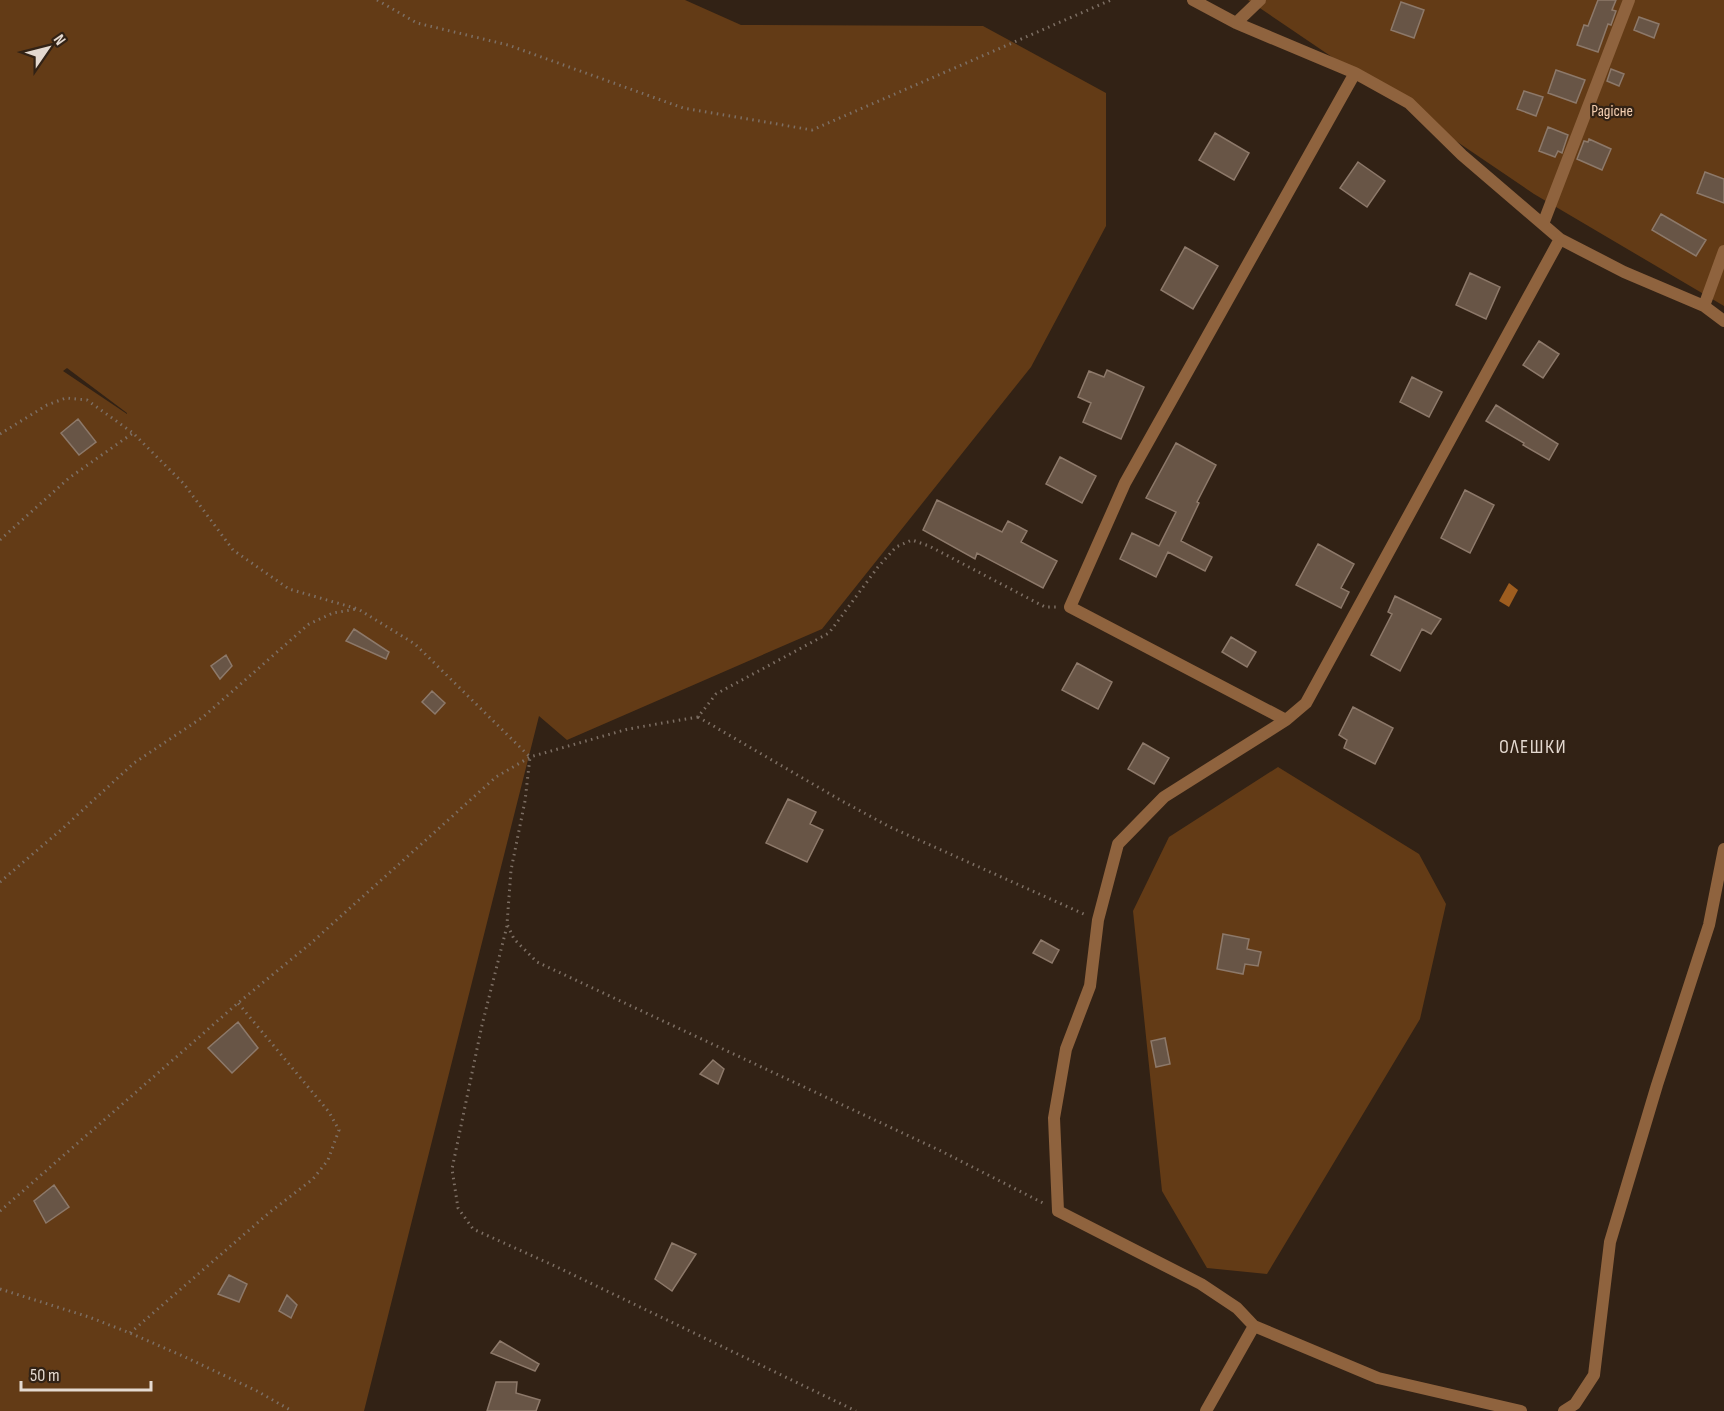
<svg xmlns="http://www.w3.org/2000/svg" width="1724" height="1411" font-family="'Sofia Sans Condensed',sans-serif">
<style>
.green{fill:#633b16;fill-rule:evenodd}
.water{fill:#9e5d1f}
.building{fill:#685546;stroke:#8d796a;stroke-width:1.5}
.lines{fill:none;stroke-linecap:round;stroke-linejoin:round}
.path{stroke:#7d6f64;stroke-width:3;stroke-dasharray:1.5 4.5;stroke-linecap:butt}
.minor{stroke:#8f633e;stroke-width:12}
.labels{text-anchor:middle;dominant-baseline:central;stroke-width:4.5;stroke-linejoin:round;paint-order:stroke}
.park-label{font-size:16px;fill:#f3ceb1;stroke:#322215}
.quarter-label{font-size:20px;letter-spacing:1.5px;fill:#e4d9d0;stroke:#322215}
</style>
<rect width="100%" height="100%" fill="#322215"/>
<path class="green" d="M0,0H685L741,25L983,26L1106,93V226L1031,367L822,629L567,740L539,716L364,1411H0ZM67,368L127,413V414L63,371Z
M1248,0H1724V306L1534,194Z
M1278,767L1419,854L1446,904L1420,1019L1267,1274L1207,1268L1162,1191L1133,911L1169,837Z"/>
<path class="water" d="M1509,583L1518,590L1509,607L1499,601Z"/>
<path class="building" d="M1598,0H1616L1612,10L1616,11L1611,25L1608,24L1598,52L1577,45L1584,25L1588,26Z
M1401,2L1424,10L1414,38L1391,30Z
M1639,17L1659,24L1654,38L1634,30Z
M1611,69L1624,74L1619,86L1607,81Z
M1556,70L1585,80L1576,103L1548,93Z
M1524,91L1543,97L1536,116L1517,109Z
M1548,127L1568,135L1562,153L1558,151L1555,157L1539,151Z
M1215,133L1249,153L1234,180L1199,160Z
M1589,139L1611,149L1602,170L1577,159L1584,141L1588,142Z
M1358,162L1385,181L1367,207L1340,188Z
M1705,172L1724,179V203L1697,193Z
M1661,214L1706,240L1696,256L1652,230Z
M1185,247L1218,266L1193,309L1161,290Z
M1470,273L1500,287L1486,319L1456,305Z
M1539,341L1559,354L1543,378L1523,365Z
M1107,370L1144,387L1121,439L1083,422L1091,403L1078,397L1089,371L1104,377Z
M1412,377L1442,392L1429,417L1400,402Z
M1496,405L1558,444L1549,460L1523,445L1524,443L1486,421Z
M78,419L96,442L79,455L61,433Z
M1176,443L1216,465L1197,502L1199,503L1181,541L1212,557L1205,571L1168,552L1156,577L1120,559L1132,533L1159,546L1176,512L1146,498Z
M1060,457L1096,476L1082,503L1046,484Z
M1465,490L1494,505L1470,553L1441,538Z
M937,500L1002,532L1008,521L1027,531L1021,542L1057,561L1043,588L977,553L975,559L923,530Z
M1318,544L1354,564L1341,588L1349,592L1341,608L1296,585Z
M1395,596L1441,619L1431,634L1422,629L1400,671L1371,655L1392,614L1388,612Z
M354,629L389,652L386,659L346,641Z
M1231,637L1256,652L1247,667L1222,652Z
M226,655L232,666L220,679L211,666Z
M1077,663L1112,682L1098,709L1062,690Z
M432,691L445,703L435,714L422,702Z
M1353,707L1393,728L1375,764L1344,748L1347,740L1339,735Z
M1143,743L1169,758L1154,784L1128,769Z
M788,799L816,812L810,824L823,830L807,862L766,843Z
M1223,934L1249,939L1247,949L1261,952L1258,966L1245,964L1243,974L1217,969Z
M1041,940L1059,950L1052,963L1033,953Z
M238,1022L258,1048L232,1073L208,1048Z
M1165,1038L1170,1064L1156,1067L1151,1041Z
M713,1060L724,1069L718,1084L700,1074Z
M54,1185L69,1207L46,1223L34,1201Z
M672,1243L696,1254L672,1291L655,1279Z
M229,1275L247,1284L239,1302L218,1294Z
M287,1295L297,1305L291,1318L279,1311Z
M500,1341L539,1364L535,1371L491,1353Z
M496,1382H517L516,1393L540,1400L536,1411H487Z"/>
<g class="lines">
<path class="path" d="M377,0L417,23L508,45L683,108L812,130L1111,0
M0,434L47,405L66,398L87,400L133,433L184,484L233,550L289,589L358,609L415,644L530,757L525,801L511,870L507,924L514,939L537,962L941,1151L1043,1203
M0,540L69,478L133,433
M698,717L842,801L890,827L1086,915
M0,882L62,829L134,763L203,717L309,624L333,613L357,609
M507,926L482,1025L452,1169L458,1208L473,1229L557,1267L856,1411
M0,1211L238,1003L310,944L496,777L530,757L628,729L698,717L716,694L829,633L878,567L896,547L912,540L929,546L1045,607H1056
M0,1289L89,1317L130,1333L185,1357L257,1391L292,1411
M130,1333L270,1212L313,1179L328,1160L339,1130L329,1112L238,1003"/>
<path class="minor" d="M1193,0L1236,23L1355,73L1409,103L1462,155L1560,239L1624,272L1704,306L1724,321
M1236,23L1260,0
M1543,224L1629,0
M1704,306L1724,251
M1286,720L1070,607L1125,483L1355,73
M1206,1411L1254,1326
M1521,1411L1378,1378L1254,1326L1237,1308L1201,1284L1058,1211L1054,1118L1066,1049L1090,986L1098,920L1118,844L1164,797L1286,720L1306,703L1560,239
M1564,1411L1575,1404L1594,1375L1610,1242L1657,1085L1709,925L1724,849"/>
</g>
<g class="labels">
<g class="park-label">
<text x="1612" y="111">Радісне</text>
</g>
<g class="quarter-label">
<text x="1533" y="747">ОЛЕШКИ</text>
</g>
</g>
<g transform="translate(48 48) rotate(55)" stroke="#322215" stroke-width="4.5" paint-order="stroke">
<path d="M0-4.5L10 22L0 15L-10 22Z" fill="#e4d9d0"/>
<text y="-9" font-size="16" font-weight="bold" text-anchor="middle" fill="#e4d9d0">N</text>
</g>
<path d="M21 1381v9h130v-9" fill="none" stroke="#e4d9d0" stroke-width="3"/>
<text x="30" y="1381" font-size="18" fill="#e4d9d0" stroke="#322215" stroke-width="4.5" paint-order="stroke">50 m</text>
</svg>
